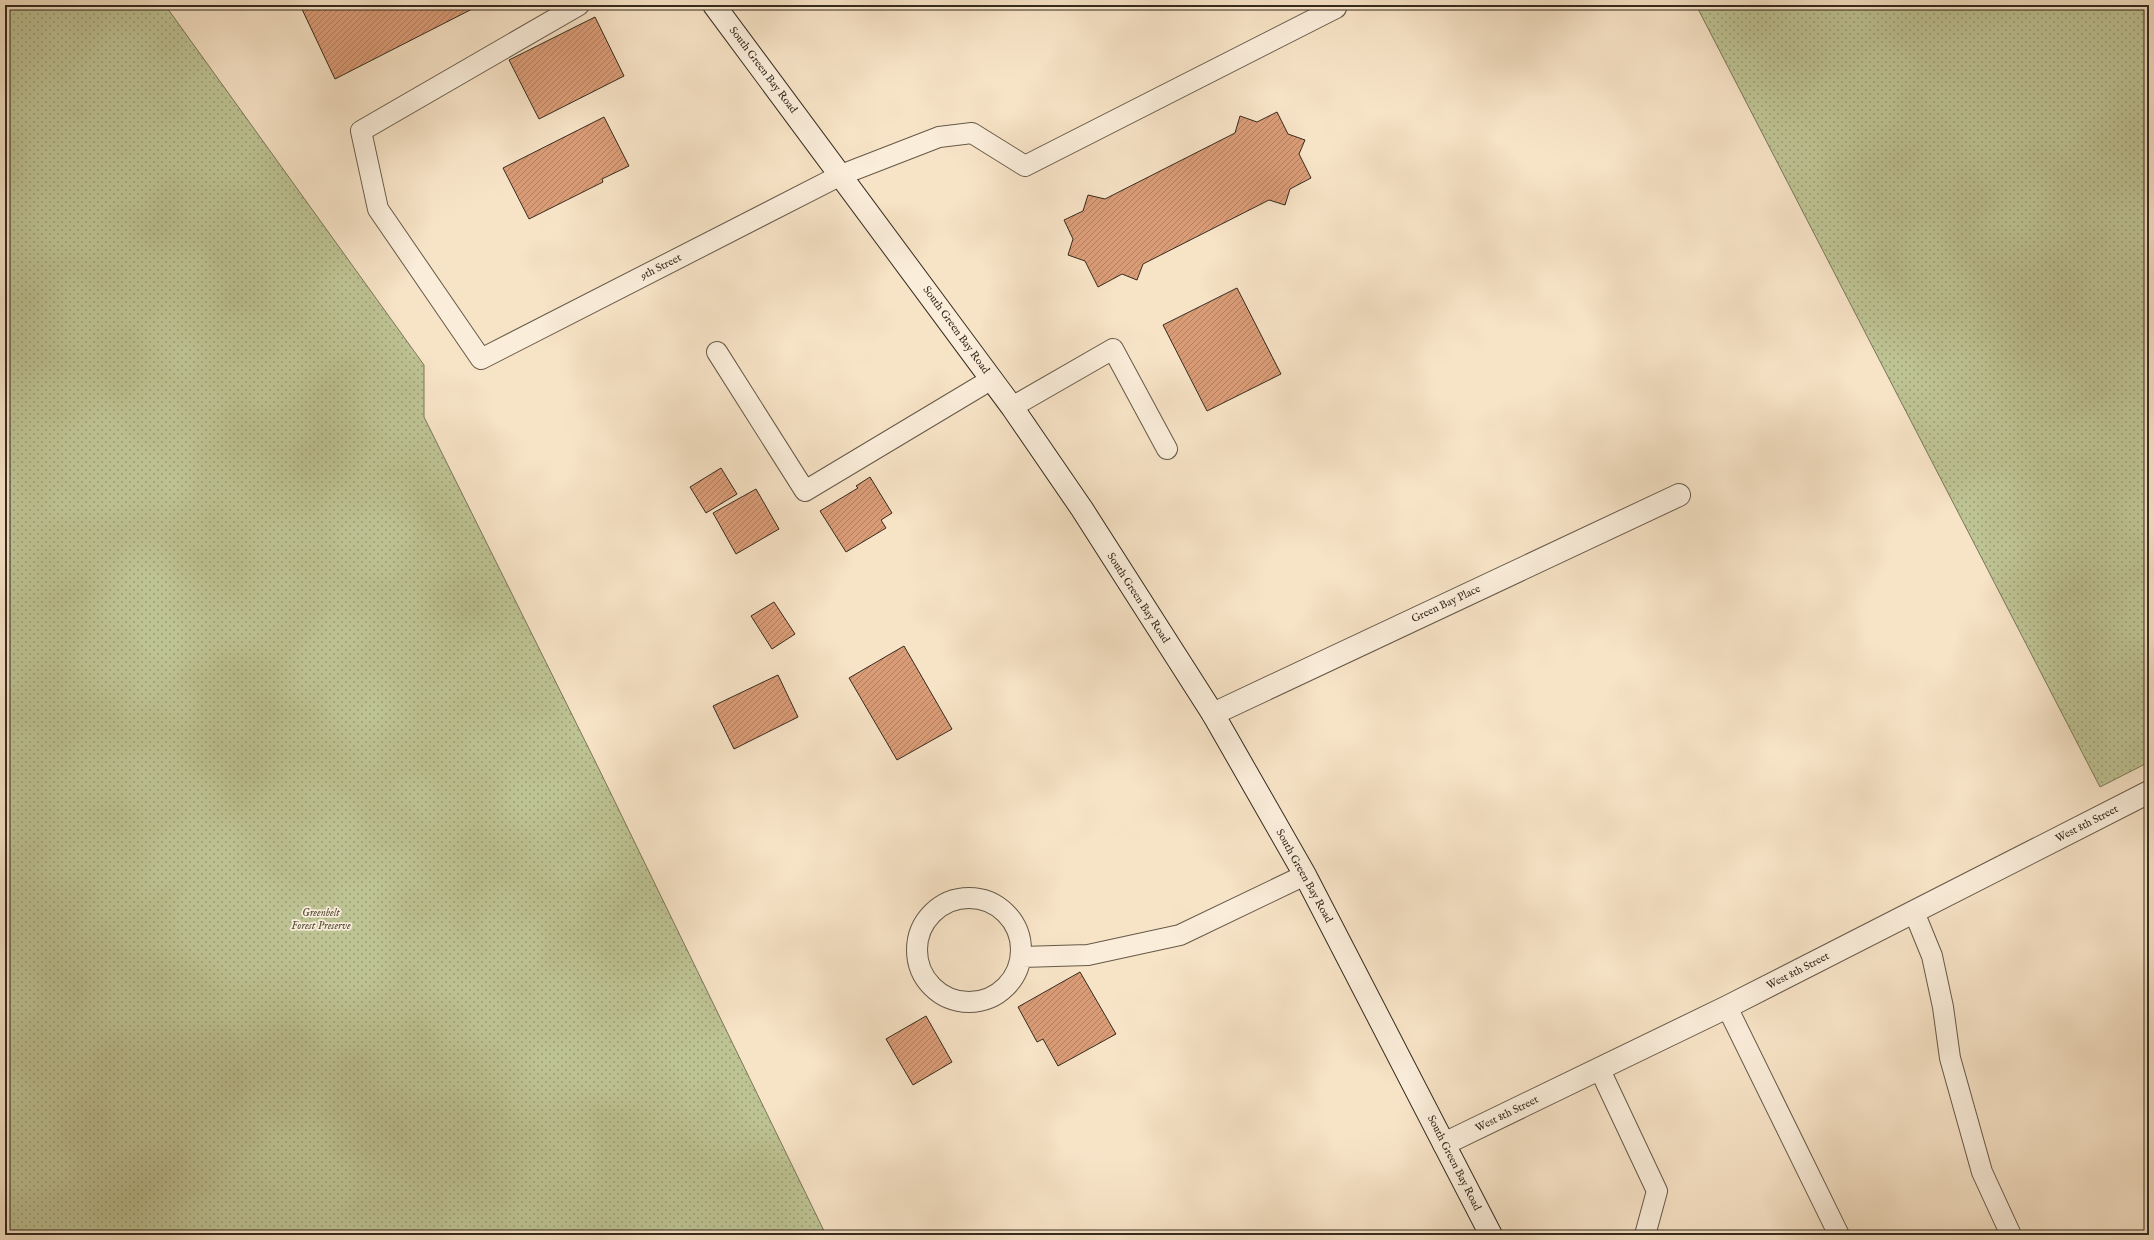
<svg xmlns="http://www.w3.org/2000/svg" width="2154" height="1240" font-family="'IM FELL English',serif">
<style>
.green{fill:url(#green-dots);stroke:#7a7759}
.building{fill:url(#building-hatch);stroke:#352b1e}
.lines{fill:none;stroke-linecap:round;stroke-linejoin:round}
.lane-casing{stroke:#665948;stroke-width:22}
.street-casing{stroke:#665948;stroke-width:24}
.secondary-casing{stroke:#352b1e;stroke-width:24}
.lane{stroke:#faedda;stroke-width:20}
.street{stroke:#faedda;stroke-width:22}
.secondary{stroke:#faedda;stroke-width:22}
.labels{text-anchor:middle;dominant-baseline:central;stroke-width:3.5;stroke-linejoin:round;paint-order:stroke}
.street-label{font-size:11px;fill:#352b1e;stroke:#faedda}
.park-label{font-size:11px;font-style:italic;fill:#57513c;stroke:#faedda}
</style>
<defs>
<pattern id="green-dots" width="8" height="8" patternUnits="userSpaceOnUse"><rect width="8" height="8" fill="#bec394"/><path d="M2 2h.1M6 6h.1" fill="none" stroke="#9b9f78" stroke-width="1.8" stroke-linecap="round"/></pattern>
<pattern id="building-hatch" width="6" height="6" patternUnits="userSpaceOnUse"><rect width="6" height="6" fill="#da9c77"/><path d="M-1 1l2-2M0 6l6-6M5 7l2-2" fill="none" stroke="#b27f61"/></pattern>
</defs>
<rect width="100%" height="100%" fill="#f7e3c6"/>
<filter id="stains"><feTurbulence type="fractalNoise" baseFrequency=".005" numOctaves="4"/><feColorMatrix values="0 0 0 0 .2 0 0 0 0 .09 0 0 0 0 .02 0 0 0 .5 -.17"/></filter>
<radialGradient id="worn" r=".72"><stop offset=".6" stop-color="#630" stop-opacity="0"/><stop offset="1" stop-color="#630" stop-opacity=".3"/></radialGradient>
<path class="green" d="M5,5H165L424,365V417L596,763L826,1235H5Z
M1696,5H2149V762L2100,787Z"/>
<path class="building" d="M300,5H475L476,7L335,79Z
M595,17L624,76L539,119L509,60Z
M1277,112L1288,134L1305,140L1299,154L1311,178L1290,189L1285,205L1269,200L1143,264L1137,280L1122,274L1098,287L1085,261L1068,255L1073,239L1064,220L1083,211L1088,195L1105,199L1235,133L1240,116L1257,122Z
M604,117L629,166L602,179L603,182L529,219L503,168Z
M1237,288L1281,374L1207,411L1163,325Z
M721,468L737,494L706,513L690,487Z
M870,477L892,513L881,520L886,528L846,552L820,511L858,488L856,486Z
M756,489L779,529L736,554L713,513Z
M774,602L795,634L772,649L751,616Z
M904,646L952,729L897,760L849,678Z
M778,675L798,717L734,749L713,706Z
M1080,972L1116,1034L1058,1066L1043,1039L1037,1042L1018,1007Z
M926,1016L952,1062L913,1085L886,1039Z"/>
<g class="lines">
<g class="lane-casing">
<path id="lane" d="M579,5L361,131L378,209L481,359L841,175L939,137L972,133L1025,166L1336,8
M717,352L805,491L992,379
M1012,407L1113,349L1167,449
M917 950a52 52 0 1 1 104 0a52 52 0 1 1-104 0Z
M1914,912L1932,956L1943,1007L1950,1058L1982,1172L2011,1235
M1022,957L1088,955L1180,935L1305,875
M1727,1007L1839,1235
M1600,1070L1657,1191L1645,1235"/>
</g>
<g class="street-casing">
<path id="street" d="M1213,714L1679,495
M1444,1144L1727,1007L2149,792"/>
</g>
<g class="secondary-casing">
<path id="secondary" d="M714,5L1012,407L1082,509L1213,714L1305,875L1491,1235"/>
</g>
<use href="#lane" class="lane"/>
<use href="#street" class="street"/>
<use href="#secondary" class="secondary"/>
</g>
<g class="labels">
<g class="street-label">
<text transform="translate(763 70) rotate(53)">South Green Bay Road</text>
<text transform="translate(661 267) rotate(-27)">9th Street</text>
<text transform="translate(956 330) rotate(54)">South Green Bay Road</text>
<text transform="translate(1138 598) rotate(57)">South Green Bay Road</text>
<text transform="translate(1446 604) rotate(-25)">Green Bay Place</text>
<text transform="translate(2087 824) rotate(-27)">West 8th Street</text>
<text transform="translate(1304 876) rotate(61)">South Green Bay Road</text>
<text transform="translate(1798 971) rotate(-27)">West 8th Street</text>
<text transform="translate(1507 1114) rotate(-26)">West 8th Street</text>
<text transform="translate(1454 1163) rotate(63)">South Green Bay Road</text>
</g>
<g class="park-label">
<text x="321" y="913">Greenbelt<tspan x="321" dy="13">Forest Preserve</tspan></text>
</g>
</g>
<rect width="2154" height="1240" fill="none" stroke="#f7e3c6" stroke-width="20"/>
<rect x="6" y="6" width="2142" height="1228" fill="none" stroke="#352b1e" stroke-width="2"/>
<rect x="10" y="10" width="2134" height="1220" fill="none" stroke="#352b1e"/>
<rect width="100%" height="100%" filter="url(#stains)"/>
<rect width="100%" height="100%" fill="url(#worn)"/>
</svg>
